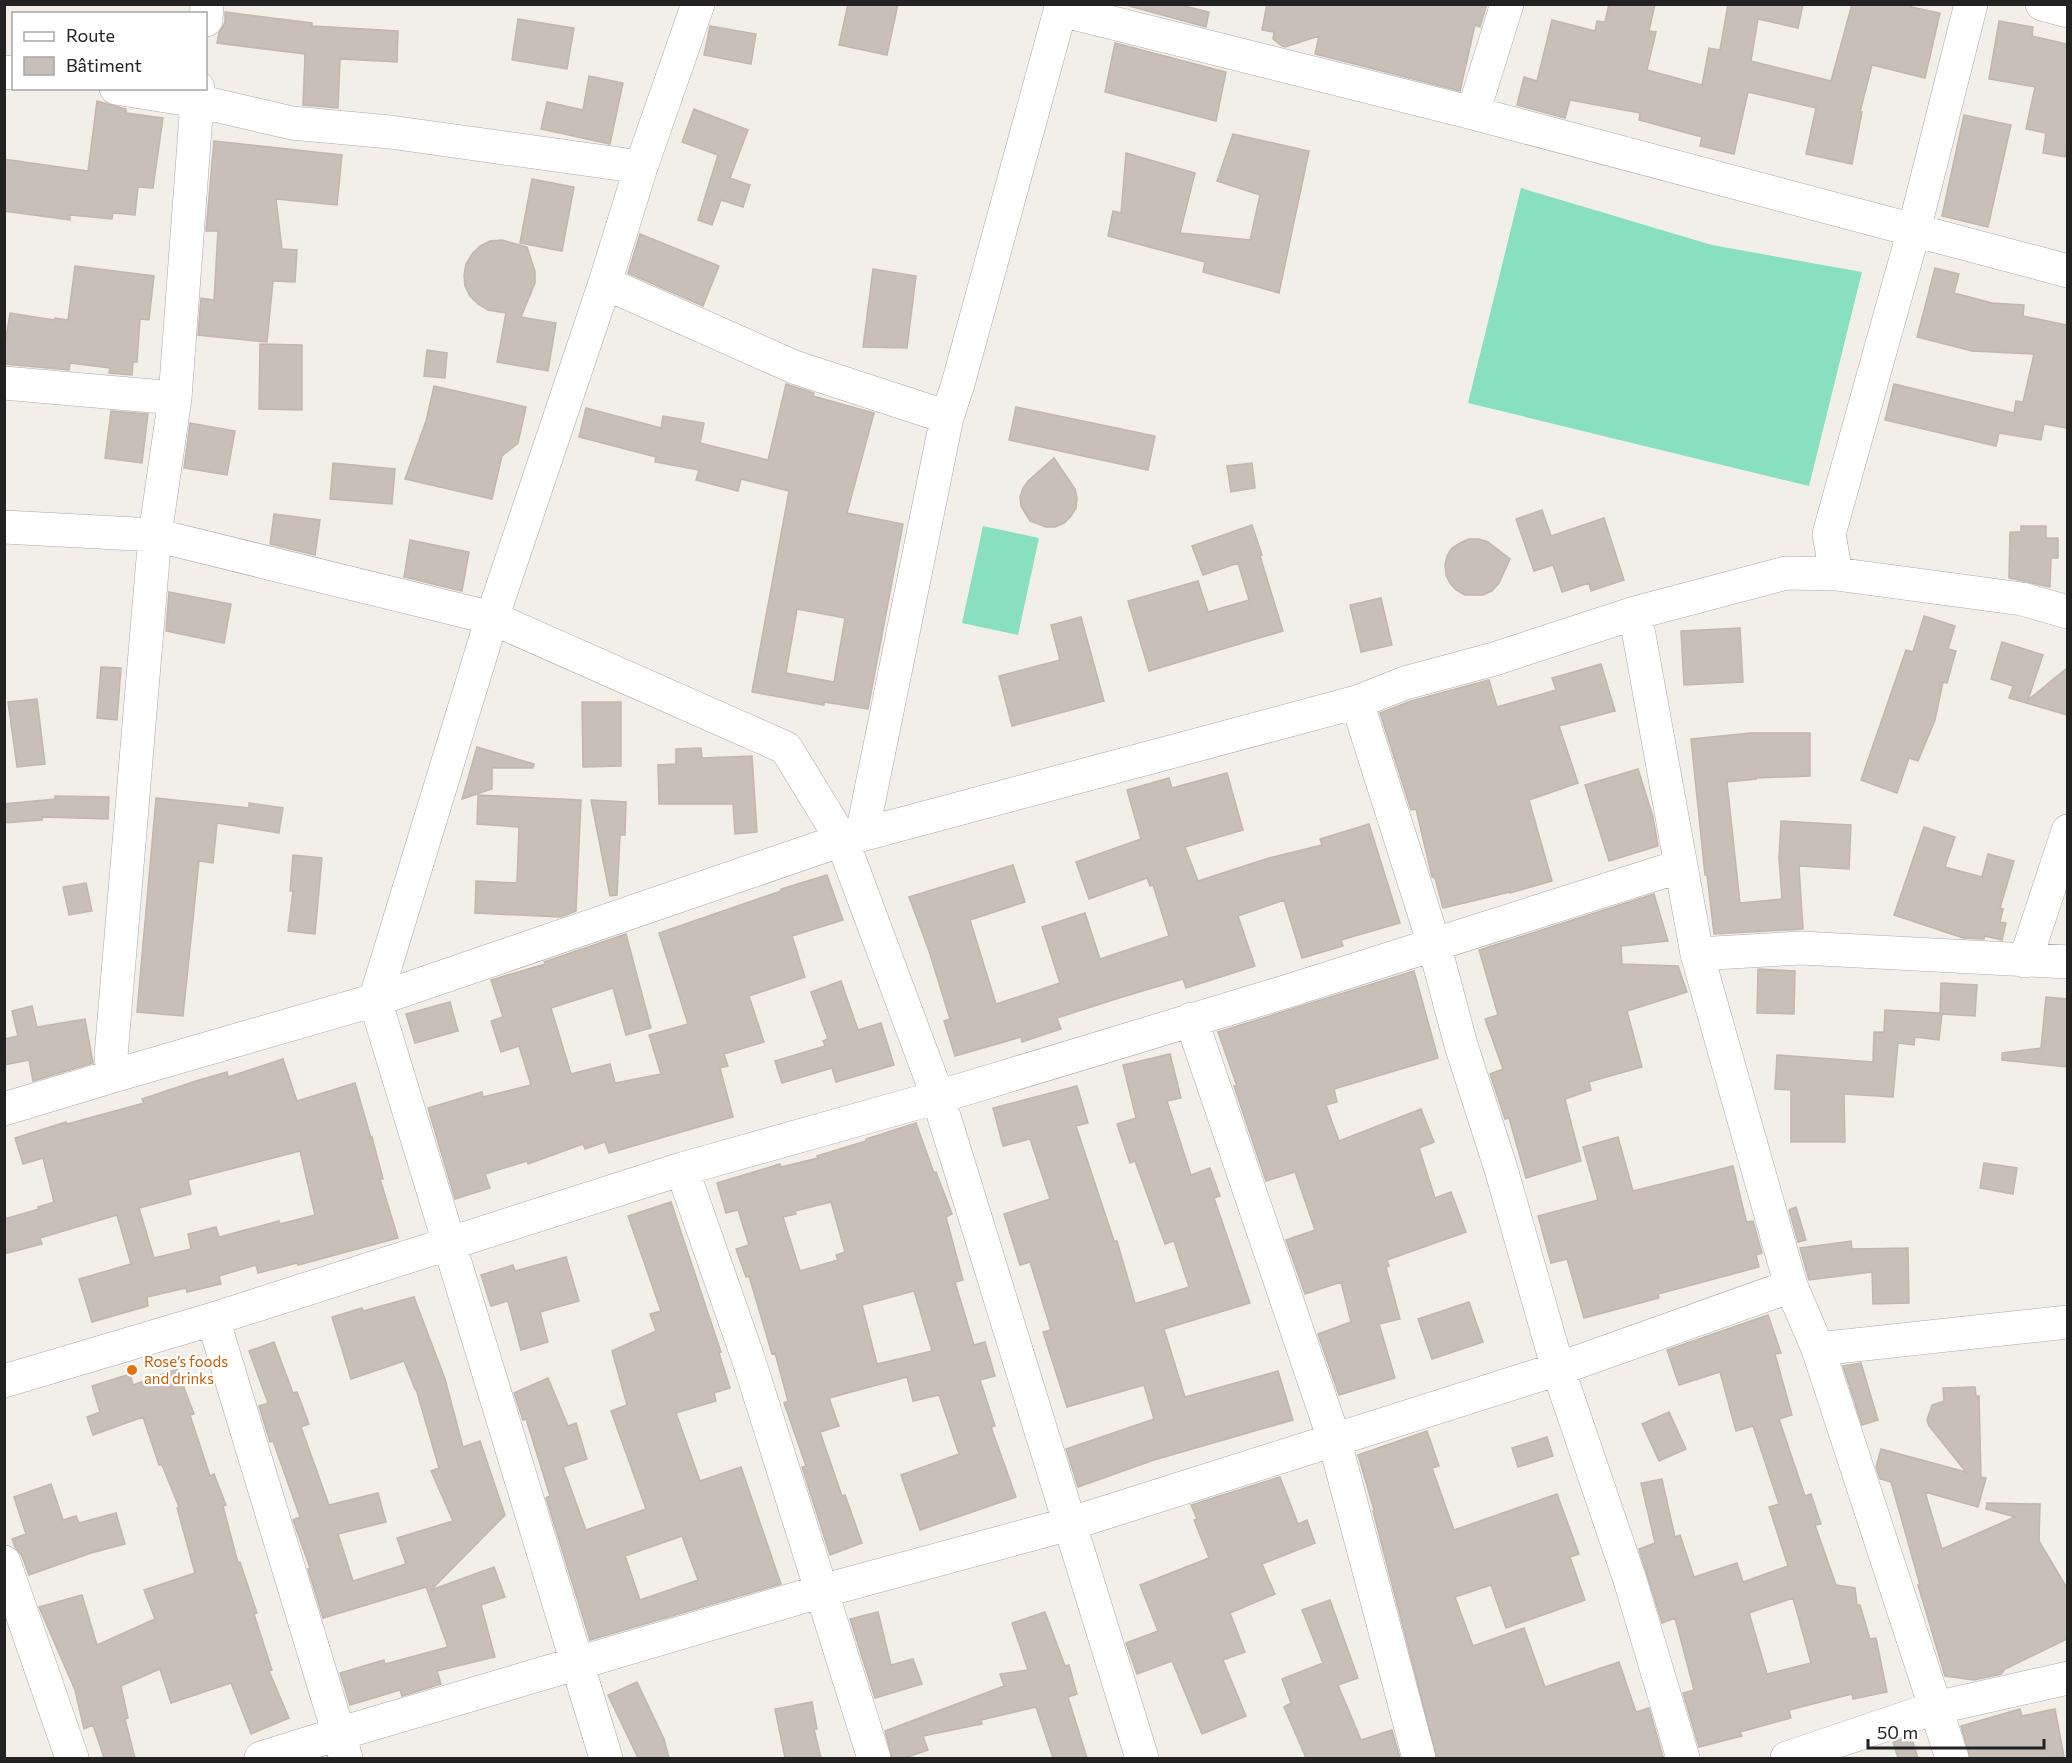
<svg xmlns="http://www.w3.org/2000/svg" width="2072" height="1763" font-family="Commissioner,sans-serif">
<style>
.pitch{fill:#88e0be}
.building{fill:#c7bfb8;stroke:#c4b6ab;stroke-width:1.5;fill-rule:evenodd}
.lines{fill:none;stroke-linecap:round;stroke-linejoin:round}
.minor-casing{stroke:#a9a9a9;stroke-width:34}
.minor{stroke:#fff;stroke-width:33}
.food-dot{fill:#e8710a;stroke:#fff;stroke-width:2}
.labels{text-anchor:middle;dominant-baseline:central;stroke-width:4.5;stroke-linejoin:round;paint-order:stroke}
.food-label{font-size:15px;fill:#c56008;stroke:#fff;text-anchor:start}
</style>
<rect width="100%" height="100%" fill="#f2efe9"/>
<path class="pitch" d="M1521,188L1712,245L1862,272L1809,486L1468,403Z
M983,526L1039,538L1018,635L962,623Z"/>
<path class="building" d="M848,4H898L887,55L839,45Z
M1122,4H1176L1209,12L1206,27Z
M1267,4H1487L1480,27L1475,25L1460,91L1315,54L1319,36L1285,47L1282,46L1273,39L1274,32L1262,30Z
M1609,4H1655L1649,31L1656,32L1647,70L1702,85L1709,48L1720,50L1728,4H1803L1798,28L1758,19L1751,61L1831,81L1852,4H1912L1911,7L1940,13L1925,78L1872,65L1860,112H1862L1852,164L1806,154L1816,108L1748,92L1734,154L1700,146L1702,137L1639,120L1640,113L1570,100L1565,118L1517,105L1524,77L1537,81L1552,20L1595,31L1597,21L1605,22Z
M225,12L312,23V26L398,31L397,62L340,59L338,108L303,105L305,54L217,43L219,33L225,22Z
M518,19L574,28L567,69L512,60Z
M1999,21L2033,27L2032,36L2067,44V145L2065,157L2043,153L2046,133L2026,129L2035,87L1989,79Z
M710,26L756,34L751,64L704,55Z
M1115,43L1226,72L1216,121L1105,92Z
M589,76L623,83L610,144L541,129L547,102L583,110Z
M97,101L126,109V113L163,118L153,188L138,187L135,215L113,213L112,219L70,215V220L4,211V159L88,171Z
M694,109L748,130L730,178L750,185L743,207L721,200L712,225L698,220L718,155L682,142Z
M1964,115L2011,125L1988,227L1942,216Z
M1233,134L1309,151L1279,293L1203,272L1205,262L1108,236L1113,211L1121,213L1126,153L1195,173L1180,233L1250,240L1260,195L1217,181Z
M214,141L342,155L337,205L276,199L282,249L297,250L295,282L273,281L267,342L198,335L201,298L214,300L218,231H206Z
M532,179L574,187L562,251L520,243Z
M640,234L719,266L703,306L628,273Z
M502,240L527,247L535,271V283L521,317L556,323L548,371L497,362L506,313L488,310L478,304L470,296L465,286L464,275L466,264L472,254L480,246L490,241Z
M75,266L154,276L149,320L140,319L137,362H133L132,375L109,373L110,368L70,363L69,370L4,364V349L10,313L54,320L55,318L68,320Z
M1935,268L1959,274L1954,293L1992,303L2024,305L2023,316L2067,325V428L2044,424L2041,440L1999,433L1996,446L1885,420L1894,384L2014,413L2016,401L2023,402L2034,354L1972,351L1917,337Z
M873,269L916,276L907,348L863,347Z
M260,344L302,345V410L259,409Z
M427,350L447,353L445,378L424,376Z
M786,384L814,393L813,396L874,413L847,513L903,524L868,709L824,702V705L752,692L789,491L741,479L738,491L696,480L699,470L655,462L656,457L579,437L586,408L661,428L663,416L704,423L700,443L768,460ZM797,609L845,618L834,682L786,673Z
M434,386L526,407L518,443L502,456L492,499L405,479L426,421Z
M1016,407L1155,436L1148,470L1009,440Z
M111,411L148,414L142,463L105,458Z
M190,423L235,431L227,475L184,468Z
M1054,458L1075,489L1077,498L1076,508L1071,516L1064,523L1055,527H1046L1030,521L1021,506L1020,497L1023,488L1028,481Z
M333,463L395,469L392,504L330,499Z
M1252,463L1255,488L1231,492L1227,466Z
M1542,510L1551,536L1604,518L1624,580L1591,591L1589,583L1562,592L1553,565L1534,571L1516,519Z
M274,514L320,520L315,555L270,544Z
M1252,525L1262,555L1260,556L1283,631L1149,671L1128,601L1198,581L1208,612L1249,600L1238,563L1203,575L1192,546Z
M2021,526H2046V538H2058V558H2051L2050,587L2009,578L2010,532H2021Z
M1469,539H1479L1488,542L1510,559L1499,583L1492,591L1483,595H1465L1456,590L1450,583L1446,575L1445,565L1447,556L1452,548L1460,543Z
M410,540L469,552L462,591L404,577Z
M169,592L231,604L224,643L166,631Z
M1381,598L1392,645L1361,652L1350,605Z
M1924,616L1955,626L1948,649L1956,651L1947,683L1943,682L1935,720L1918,761L1909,758L1897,793L1861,780L1906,650L1913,652Z
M1081,617L1104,701L1012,726L999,676L1060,660L1051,625Z
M1740,628L1743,682L1684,685L1681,631Z
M2002,642L2043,655L2028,700L2067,668V715L2009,698L2013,686L1991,679Z
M1601,664L1615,711L1559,726L1578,783L1529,800L1552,881L1510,893V892L1443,908L1435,878L1432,877L1416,809L1411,810L1380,713L1411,701L1489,680L1497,707L1556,690L1552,678Z
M101,667L121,668L117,720L97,718Z
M37,699L45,764L17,767L8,702Z
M582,702H621V766L583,767Z
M1751,733H1810V776L1756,778V779L1727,782L1740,903L1782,899L1779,858L1781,821L1851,825L1849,869L1799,866L1803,929L1714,934L1707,875H1705L1691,739Z
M477,747L534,764L533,768H492V789L462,799Z
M701,748L702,758L752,756L757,832L735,834L733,804H659L658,765L676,764V749Z
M1638,769L1653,817L1658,846L1609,861L1585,785Z
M1227,773L1243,830L1185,847L1198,881L1269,858L1322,845L1320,839L1369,824L1400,923L1341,940L1343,946L1302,958L1284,900L1238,916L1255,966L1186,988L1183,979L1119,998L1057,1018L1061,1029L1022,1042L1021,1037L955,1056L944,1021L950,1019L929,951L909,897L1013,865L1025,902L970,920L996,1004L1060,983L1042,927L1085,913L1100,959L1169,936L1153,885L1150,886L1147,878L1089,899L1076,862L1141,839L1127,790L1169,778L1172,788Z
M478,795L581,800L576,911L561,917L475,913L476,881L517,883L519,827L477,824Z
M55,796L109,797L108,819L42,817V820L4,823V804L55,799Z
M156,798L249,808V803L283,808L279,833L217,823L213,863L199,861L183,1016L137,1012Z
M591,800L626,802L625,835H620L617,895L610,896Z
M1924,827L1955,837L1945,867L1982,877L1988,854L2014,861L2000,908L2003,909L2000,922L2006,923L2002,940L1985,936L1984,939L1963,938L1894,915Z
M293,855L322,858L315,934L288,931L293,891H290Z
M827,875L843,920L792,936L805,977L749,996L764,1042L724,1054L728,1066L720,1068L733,1117L609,1153L605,1142L585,1149L583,1144L528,1164L527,1161L485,1174L490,1188L455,1199L428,1108L482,1092L483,1097L531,1085L519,1046L501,1052L491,1021L503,1017L491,980L545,964L544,962L626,934L651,1028L626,1035L613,988L551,1008L571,1074L610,1064L615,1083L661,1074L649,1035L688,1024L659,933L781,891V889Z
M86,883L92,911L69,915L63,887Z
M1654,894L1668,941L1621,946L1622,964L1678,966L1687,992L1627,1011L1642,1067L1589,1082L1591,1090L1565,1099L1581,1161L1526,1178L1509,1118L1505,1119L1490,1074L1503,1069L1485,1019L1498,1015L1479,950Z
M1758,969L1795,971L1794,1014L1757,1013Z
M1414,971L1438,1058L1334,1089L1337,1102L1326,1105L1339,1141L1421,1109L1434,1142L1419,1148L1435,1198L1451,1192L1466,1232L1387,1260L1389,1266L1386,1267L1400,1319L1379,1324L1395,1378L1339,1395L1318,1334L1351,1322L1341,1282L1305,1294L1286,1240L1315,1230L1295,1172L1266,1181L1234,1086H1237L1218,1032Z
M841,981L858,1030L881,1023L894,1065L836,1082L832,1068L782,1083L775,1061L825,1046L823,1041L828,1039L811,992Z
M1941,983L1977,985L1975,1016L1942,1014L1939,1040L1915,1037L1914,1045L1898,1043L1893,1097L1844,1094L1845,1142H1791V1090L1775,1089L1777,1055L1873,1062L1874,1032H1884L1885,1010L1940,1013Z
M2046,997L2067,999V1067L2002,1060V1053L2041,1048Z
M450,1002L458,1031L415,1043L406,1014Z
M32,1006L37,1027L85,1019L93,1063L33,1081L29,1060L4,1065V1039L18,1036L12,1011Z
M1170,1054L1181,1098L1167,1101L1191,1175L1210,1168L1220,1196L1214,1198L1250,1303L1164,1329L1185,1397L1278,1371L1293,1420L1154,1460L1078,1487L1066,1449L1154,1419L1144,1385L1067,1407L1043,1332L1051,1330L1030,1262L1020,1265L1004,1214L1050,1199L1030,1139L1003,1146L993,1108L1077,1086L1088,1123L1076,1126L1114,1241H1117L1135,1303H1137L1189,1287L1174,1241L1165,1244L1135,1161L1130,1163L1117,1124L1136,1118L1123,1065Z
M283,1059L297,1101L355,1083L371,1138L372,1137L383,1179H380L398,1238L298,1265L297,1263L258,1273L256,1265L219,1276L221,1284L187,1292L186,1288L147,1297L148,1306L92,1322L79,1279L131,1264L117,1215L40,1238L42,1244L4,1254V1219L39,1209L38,1207L54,1202L43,1158L23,1164L15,1138L66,1122L67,1124L144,1103L142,1099L199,1080L227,1072L228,1077ZM300,1151L315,1215L280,1224L279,1221L219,1237L216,1227L188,1234L191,1249L154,1258L139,1208L191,1194L188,1180Z
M916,1123L934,1173L936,1172L952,1214L946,1217L963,1280L955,1282L974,1345L985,1342L995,1376L980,1380L995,1426L991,1427L1016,1497L920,1530L901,1475L959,1454L939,1395L913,1401L907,1377L829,1398L839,1426L820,1432L842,1496L845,1495L862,1543L830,1555L802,1467L806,1466L784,1403L788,1401L775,1353L772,1354L749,1276L746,1277L736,1249L749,1245L738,1210L726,1213L717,1183L780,1164L781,1167L818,1158L817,1156L866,1141V1139ZM831,1202L845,1252L836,1255L838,1260L800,1271L783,1217L796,1214L795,1211ZM914,1291L932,1351L877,1364L862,1305Z
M1618,1137L1633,1191L1733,1166L1746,1220L1747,1222L1753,1221L1762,1253L1756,1255L1759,1267L1658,1294L1659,1298L1584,1318L1567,1259L1551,1263L1538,1216L1598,1200L1583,1147Z
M1984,1163L2017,1168L2013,1194L1980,1188Z
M671,1202L721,1352L719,1353L730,1388L714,1393L716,1401L676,1413L700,1481L741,1467L781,1584L590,1640L546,1498L550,1496L526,1419L523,1420L514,1393L548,1378L568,1426L576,1423L587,1459L563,1467L586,1530L646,1509L611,1411L627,1405L612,1351L656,1331L650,1314L661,1311L628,1216ZM682,1536L698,1580L640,1600L625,1556Z
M1796,1207L1806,1240L1798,1242L1789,1210Z
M1851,1241L1852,1249L1908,1248L1909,1303L1873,1304L1872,1272L1809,1280L1800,1248Z
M566,1257L579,1301L540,1312L548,1342L521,1350L508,1301L491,1306L481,1275L513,1265L515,1271Z
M414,1297L445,1379L463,1447L480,1441L505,1515L431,1590L494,1567L505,1597L481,1605L495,1657L437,1671L441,1684L402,1696L400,1690L350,1705L340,1673L384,1660L385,1664L448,1647L426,1587L323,1618L308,1569L310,1568L293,1520L300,1517L273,1441L270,1442L259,1406L268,1403L249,1351L274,1342L293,1393L297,1392L309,1424L301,1427L329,1505L378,1493L386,1522L338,1534L353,1581L406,1564L397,1538L453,1521L431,1471L439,1468L416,1389H415L404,1361L351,1379L332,1317L362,1308L363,1311Z
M1469,1302L1483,1342L1432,1359L1418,1319Z
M1768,1315L1781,1353L1775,1354L1792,1415L1779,1419L1805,1496L1811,1494L1821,1524L1815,1525L1836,1585L1855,1588L1857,1605H1860L1870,1639L1876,1638L1887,1692L1853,1699L1852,1694L1789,1710L1791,1718L1740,1732L1742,1736L1699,1747L1683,1693L1694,1690L1675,1618L1662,1623L1639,1549L1655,1543L1641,1483L1662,1479L1675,1537L1680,1535L1694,1577L1737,1563L1743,1582L1788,1566L1769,1507L1779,1504L1753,1426L1736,1431L1720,1372L1679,1385L1667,1350ZM1793,1598L1811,1663L1767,1674L1749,1613Z
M1861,1363L1878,1420L1862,1425L1843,1366Z
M177,1369L194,1414L190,1415L210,1476L214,1474L226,1505L223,1506L238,1563L240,1562L257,1613L254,1614L272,1670L269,1671L289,1718L251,1734L231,1683L171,1703L160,1669L121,1686L128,1718L125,1719L135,1758H104L93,1725L84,1729L75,1690L39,1607L82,1595L97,1645L155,1619L144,1590L195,1573L177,1508L179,1507L162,1465H159L143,1417L93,1435L87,1417L100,1412L92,1386L130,1374L133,1385Z
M1975,1387L1976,1396H1979L1981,1477L1986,1478L1978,1507L1925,1492L1942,1549L2015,1517L1986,1509L1987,1503L2040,1504L2039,1541L2067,1588V1639L2005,1669L2001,1674L1974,1680L1945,1676L1918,1585H1920L1891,1482L1880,1479L1876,1467L1881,1449L1966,1472L1929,1426L1927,1420L1932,1405L1944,1401L1943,1388Z
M1669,1412L1686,1449L1659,1461L1642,1424Z
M1427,1431L1439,1466L1432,1468L1454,1530L1557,1494L1579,1554L1570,1557L1585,1600L1506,1628L1491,1585L1455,1597L1473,1646L1524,1628L1545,1687L1619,1662L1636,1712L1649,1708L1663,1757L1656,1758H1437L1373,1511L1374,1510L1358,1455Z
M1547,1437L1553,1456L1518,1467L1512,1448Z
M1280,1477L1298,1524L1307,1520L1315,1543L1262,1564L1275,1594L1230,1613L1245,1652L1223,1660L1246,1716L1202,1734L1172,1661L1137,1674L1126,1643L1158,1631L1140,1585L1209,1558L1194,1520L1197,1519L1191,1505Z
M51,1484L63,1520L76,1516L79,1523L116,1513L125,1544L91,1553L29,1575L22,1556L15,1547L12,1539L26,1534L14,1497Z
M1330,1600L1358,1678L1338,1685L1361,1740L1392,1730L1400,1758H1306L1284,1707L1291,1703L1282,1679L1323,1663L1302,1610Z
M878,1612L891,1665L913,1659L922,1684L875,1698L850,1619Z
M1045,1612L1065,1666L1069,1665L1077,1694L1068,1697L1087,1758H1053L1036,1707L981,1720L982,1724L923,1736L928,1750L905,1758H892L885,1731L1004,1686L1000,1674L1028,1670L1012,1623Z
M637,1682L664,1739L669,1758H638L608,1695Z
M812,1702L817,1729H814L821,1758H785L775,1709Z
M2020,1709L2022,1716L2055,1709L2064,1756L2047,1758H1970L1961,1726Z
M1911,1736L1918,1758H1898L1893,1742Z"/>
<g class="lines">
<g class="minor-casing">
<path id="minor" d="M2042,4L2068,11
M1061,10L1473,113L2068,271
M206,20L207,4
M4,72L14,73
M116,88L197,101L292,123L390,132L641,167
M1473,113L1507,4
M605,283L794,367L947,417
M4,383L175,398
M4,527L155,535L492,618L786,748L842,840L938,1097L1142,1758
M1836,574L1829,534L1914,230L1971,4
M1635,613L1697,954L1791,1286L1818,1349L1952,1758
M1357,702L1434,944L1461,1045L1501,1169L1558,1369L1630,1580L1683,1758
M862,834L947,417L958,384L1062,4
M1697,954L1801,948L2068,962
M2025,961L2068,831
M1191,1019L1334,1439L1419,1758
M113,1076L111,1056L155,535L175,398L198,88
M4,1109L113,1076L375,1000L842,840L1357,702L1405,683L1494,659L1635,613L1786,573L1836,574L2022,599L2068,612
M682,1169L749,1361L874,1758
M213,1319L346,1758
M1818,1349L2068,1322
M4,1381L213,1319L682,1169L938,1097L1288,991L1681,866
M4,1562L72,1758
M261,1758L338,1734L822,1591L1069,1524L1558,1369L1791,1286
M606,1758L375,1000L492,618L605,283L641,167L698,4
M1787,1758L1935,1708L2068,1678"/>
</g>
<use href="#minor" class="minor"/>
</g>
<circle class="food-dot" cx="132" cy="1370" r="6"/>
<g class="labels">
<g class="food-label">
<text x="144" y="1361">Rose’s foods<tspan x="144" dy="17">and drinks</tspan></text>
</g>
</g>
<rect width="2072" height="1763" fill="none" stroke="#222222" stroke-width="12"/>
<rect x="12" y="12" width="195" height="78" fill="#ffffff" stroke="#a7a7a7" stroke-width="1.5"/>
<rect x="24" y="32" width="30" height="9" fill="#ffffff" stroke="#a7a7a7" stroke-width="1.5"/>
<text x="66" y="42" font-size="18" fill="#222222">Route</text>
<rect x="24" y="57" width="30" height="18" fill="#c7bfb8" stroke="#a7a7a7" stroke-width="1.5"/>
<text x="66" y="72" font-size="18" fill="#222222">Bâtiment</text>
<path d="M1868 1739v9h176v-9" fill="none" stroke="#222222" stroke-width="3"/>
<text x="1877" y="1739" font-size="18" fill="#222222" stroke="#ffffff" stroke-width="4.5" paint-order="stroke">50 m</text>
</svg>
